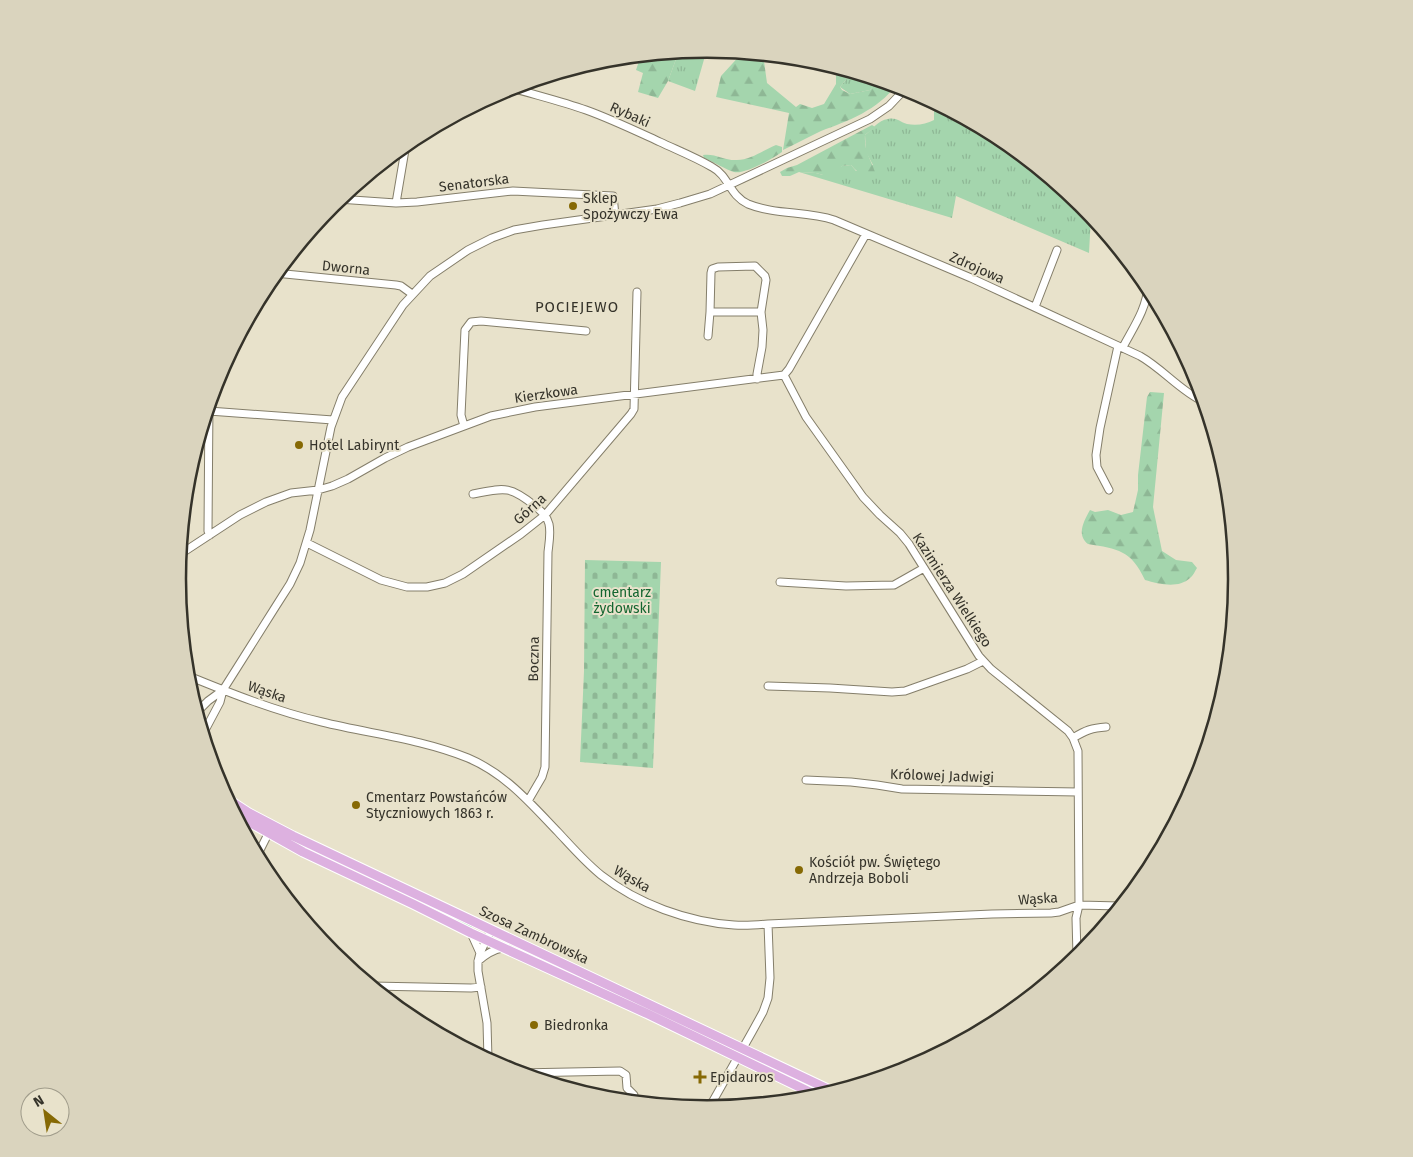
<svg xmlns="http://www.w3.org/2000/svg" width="1413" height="1157" font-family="'Fira Sans',sans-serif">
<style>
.grass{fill:url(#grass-tufts)}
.forest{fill:url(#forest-firs)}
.cemetery{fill:url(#cemetery-stones)}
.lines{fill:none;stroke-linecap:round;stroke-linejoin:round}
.minor-casing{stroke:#847e6a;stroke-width:9}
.major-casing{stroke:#fff;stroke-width:11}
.minor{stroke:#fff;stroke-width:7}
.major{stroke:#ddb1e0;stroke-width:9}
.poi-dot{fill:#866904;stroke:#e8e2cb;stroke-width:2}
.labels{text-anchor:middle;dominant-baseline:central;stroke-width:4;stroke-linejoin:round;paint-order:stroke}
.street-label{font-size:14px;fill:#35332a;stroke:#e8e2cb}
.poi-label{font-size:14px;fill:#35332a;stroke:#e8e2cb;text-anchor:start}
.park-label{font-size:14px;fill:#146630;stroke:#e8e2cb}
.neighbourhood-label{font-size:15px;letter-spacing:1px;fill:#35332a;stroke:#e8e2cb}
.rim{fill:none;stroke:#35332a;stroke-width:2.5}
</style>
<defs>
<pattern id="grass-tufts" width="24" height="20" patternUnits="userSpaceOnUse" patternTransform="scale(1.25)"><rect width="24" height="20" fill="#a4d5ad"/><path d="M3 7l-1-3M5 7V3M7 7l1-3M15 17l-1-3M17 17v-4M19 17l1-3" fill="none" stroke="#8eb795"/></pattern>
<pattern id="forest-firs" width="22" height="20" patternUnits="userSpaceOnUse" patternTransform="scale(1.25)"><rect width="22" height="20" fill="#a4d5ad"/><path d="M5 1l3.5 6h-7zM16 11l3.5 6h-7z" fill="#8eb795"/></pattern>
<pattern id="cemetery-stones" width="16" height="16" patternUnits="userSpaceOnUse" patternTransform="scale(1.25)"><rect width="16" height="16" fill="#a4d5ad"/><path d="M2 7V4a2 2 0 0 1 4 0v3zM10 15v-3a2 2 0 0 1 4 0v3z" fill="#8eb795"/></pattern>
</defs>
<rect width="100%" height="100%" fill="#e8e2cb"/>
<path class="grass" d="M707,49L695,91L668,81L679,51Z
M851,71L878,80L870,90L850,94L840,87L849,76Z
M932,103H935L1001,138L1081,204L1091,216L1089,253L956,196L952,218L799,172L816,173L823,175L842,166L851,165L856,171L873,165L866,152L865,135C872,130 878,120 888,119C896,117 900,122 907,124C917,126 926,124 934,120V108Z
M230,805L473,925L471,928L298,846L237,812L232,809Z"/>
<path class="forest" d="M679,51L668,81L658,98L638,92L643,73L636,70L641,55Z
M743,52L763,54L767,83L796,107L800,104L812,108L824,104L836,84V71L837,67L851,71L849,76L840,87L842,90L850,94L870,90L878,80L896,85C878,110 848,121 821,131C808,137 796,144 783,150L789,113L716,97L721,76Z
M872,125L875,127L865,135C864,151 870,157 875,172C865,179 858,173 851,165L842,166L831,175H823L816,173L799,172L790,176H782L780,172L787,168L797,165Z
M776,145L782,147V152C774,158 744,175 734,172C727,170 712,161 704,158L703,155C714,153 724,160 735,160C750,161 763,150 776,145Z
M1150,392L1164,393L1153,507L1162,551L1176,560L1192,562L1197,568C1195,571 1193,576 1190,578C1178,589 1159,584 1145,580C1131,550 1118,549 1088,544C1076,535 1084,521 1090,510L1095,512L1108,510L1121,515L1133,512L1138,490V475L1147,397Z"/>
<path class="cemetery" d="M585,560L661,562L653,768L580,762L584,671Z"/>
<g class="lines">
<g class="minor-casing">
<path id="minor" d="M509,87C535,95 561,101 586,110C611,119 636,131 660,142C677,150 695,157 712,167C729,176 729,195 748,204C775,215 807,211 834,220L971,278L1140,356C1163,369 1180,391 1204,402
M338,199L396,203L417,202L513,191L613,196L615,215
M396,203L406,144
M275,273L396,285L401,286L412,294
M1035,307L1057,250
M708,336L710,312
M1123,347C1133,328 1147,308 1148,286
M784,375L806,417L863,497L880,515L900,533L909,544L979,656L991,669L1068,731L1073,738L1078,751L1079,905L1076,918L1077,956
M757,379V374L762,347L763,330L761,312L766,280L765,276L755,266L718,267L712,269L711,273L710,312H761
M209,401L208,531L210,535
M209,411L333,420
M464,426L461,415L465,330L471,322L481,321L586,331
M1109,490L1097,467L1096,455L1100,428L1118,346
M473,494C504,488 509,485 535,506C541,511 547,516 549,524C551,533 549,543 548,552L545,767L542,777L528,801
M307,543L381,580L407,587H427L445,583L463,574L521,534L545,515L631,414L634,409L637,292
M179,555L240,515L266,502L291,493L318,490L332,486L348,479L385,458L408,447L491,416L535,407L784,375L789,369L866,234
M780,582L846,586L894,585L924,568
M186,675C230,693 275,711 322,722C371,734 421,739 468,758C506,774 531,804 558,832C572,847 585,862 601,875C638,904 688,922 734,925C745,926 757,925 768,924L992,914L1051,913L1059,912L1079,905L1120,906
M768,686L830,688L892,692L905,691L967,669L983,661
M196,713L208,701L223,690
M203,734L220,702L223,690L276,606L290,584L300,563L310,530L331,427L342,397L403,305L430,276L468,250L492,238L514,230L543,225L657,209L680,203L710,194L870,119L889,106L906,88
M1073,738C1086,730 1092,728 1106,727
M806,780L851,782L877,785L902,789L1078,792
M257,856L268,834
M471,933L480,953
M478,961C486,954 492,950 502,948
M372,986L471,988L481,987
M488,1059L487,1023L478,971V961L480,953L491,930
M519,1073L620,1071L626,1075L627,1088L634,1095V1101
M709,1108L752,1032L763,1012L768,998L770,978L768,924"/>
</g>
<g class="major-casing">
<path id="major" d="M226,798L249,813L293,836L832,1091
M235,814L303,852L413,904L471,933L648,1014L818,1096"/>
</g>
<use href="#minor" class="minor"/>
<use href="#major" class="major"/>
</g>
<g class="poi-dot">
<circle cx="573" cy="206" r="5"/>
<circle cx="299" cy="445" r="5"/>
<circle cx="356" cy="805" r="5"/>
<circle cx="799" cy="870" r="5"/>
<circle cx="534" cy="1025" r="5"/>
<path d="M697.5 1069.5h5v5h5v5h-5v5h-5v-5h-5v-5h5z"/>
</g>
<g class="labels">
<g class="street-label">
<text transform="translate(630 115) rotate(24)">Rybaki</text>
<text transform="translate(474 183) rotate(-7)">Senatorska</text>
<text transform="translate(346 268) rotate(6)">Dworna</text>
<text transform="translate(977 268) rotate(24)">Zdrojowa</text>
<text transform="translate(546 394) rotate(-8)">Kierzkowa</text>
<text transform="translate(530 509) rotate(-42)">Górna</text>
<text transform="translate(952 590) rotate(57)">Kazimierza Wielkiego</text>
<text transform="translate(534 659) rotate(-89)">Boczna</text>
<text transform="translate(267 692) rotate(19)">Wąska</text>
<text transform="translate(942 776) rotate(2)">Królowej Jadwigi</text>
<text transform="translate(632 879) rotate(30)">Wąska</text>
<text transform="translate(1038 899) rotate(-4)">Wąska</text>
<text transform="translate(534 935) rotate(25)">Szosa Zambrowska</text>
</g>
<g class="poi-label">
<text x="583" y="198">Sklep<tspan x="583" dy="16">Spożywczy Ewa</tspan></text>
<text x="309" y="445">Hotel Labirynt</text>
<text x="366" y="797">Cmentarz Powstańców<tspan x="366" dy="16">Styczniowych 1863 r.</tspan></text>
<text x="809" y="862">Kościół pw. Świętego<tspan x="809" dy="16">Andrzeja Boboli</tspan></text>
<text x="544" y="1025">Biedronka</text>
<text x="710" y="1077">Epidauros</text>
</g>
<g class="park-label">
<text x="622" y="592">cmentarz<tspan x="622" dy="16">żydowski</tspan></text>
</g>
<g class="neighbourhood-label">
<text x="577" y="307">POCIEJEWO</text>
</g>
</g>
<path d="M0 0H1413V1157H0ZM186 579a521 521 0 1 1 1042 0a521 521 0 1 1-1042 0Z" fill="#dad4be" fill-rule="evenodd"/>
<path class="rim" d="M186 579a521 521 0 1 1 1042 0a521 521 0 1 1-1042 0Z"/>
<g transform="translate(45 1112) rotate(330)"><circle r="24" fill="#e8e2cb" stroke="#a09c8b"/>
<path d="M0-4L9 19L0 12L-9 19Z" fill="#866904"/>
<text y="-8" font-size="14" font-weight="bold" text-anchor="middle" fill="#35332a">N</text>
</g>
</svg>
